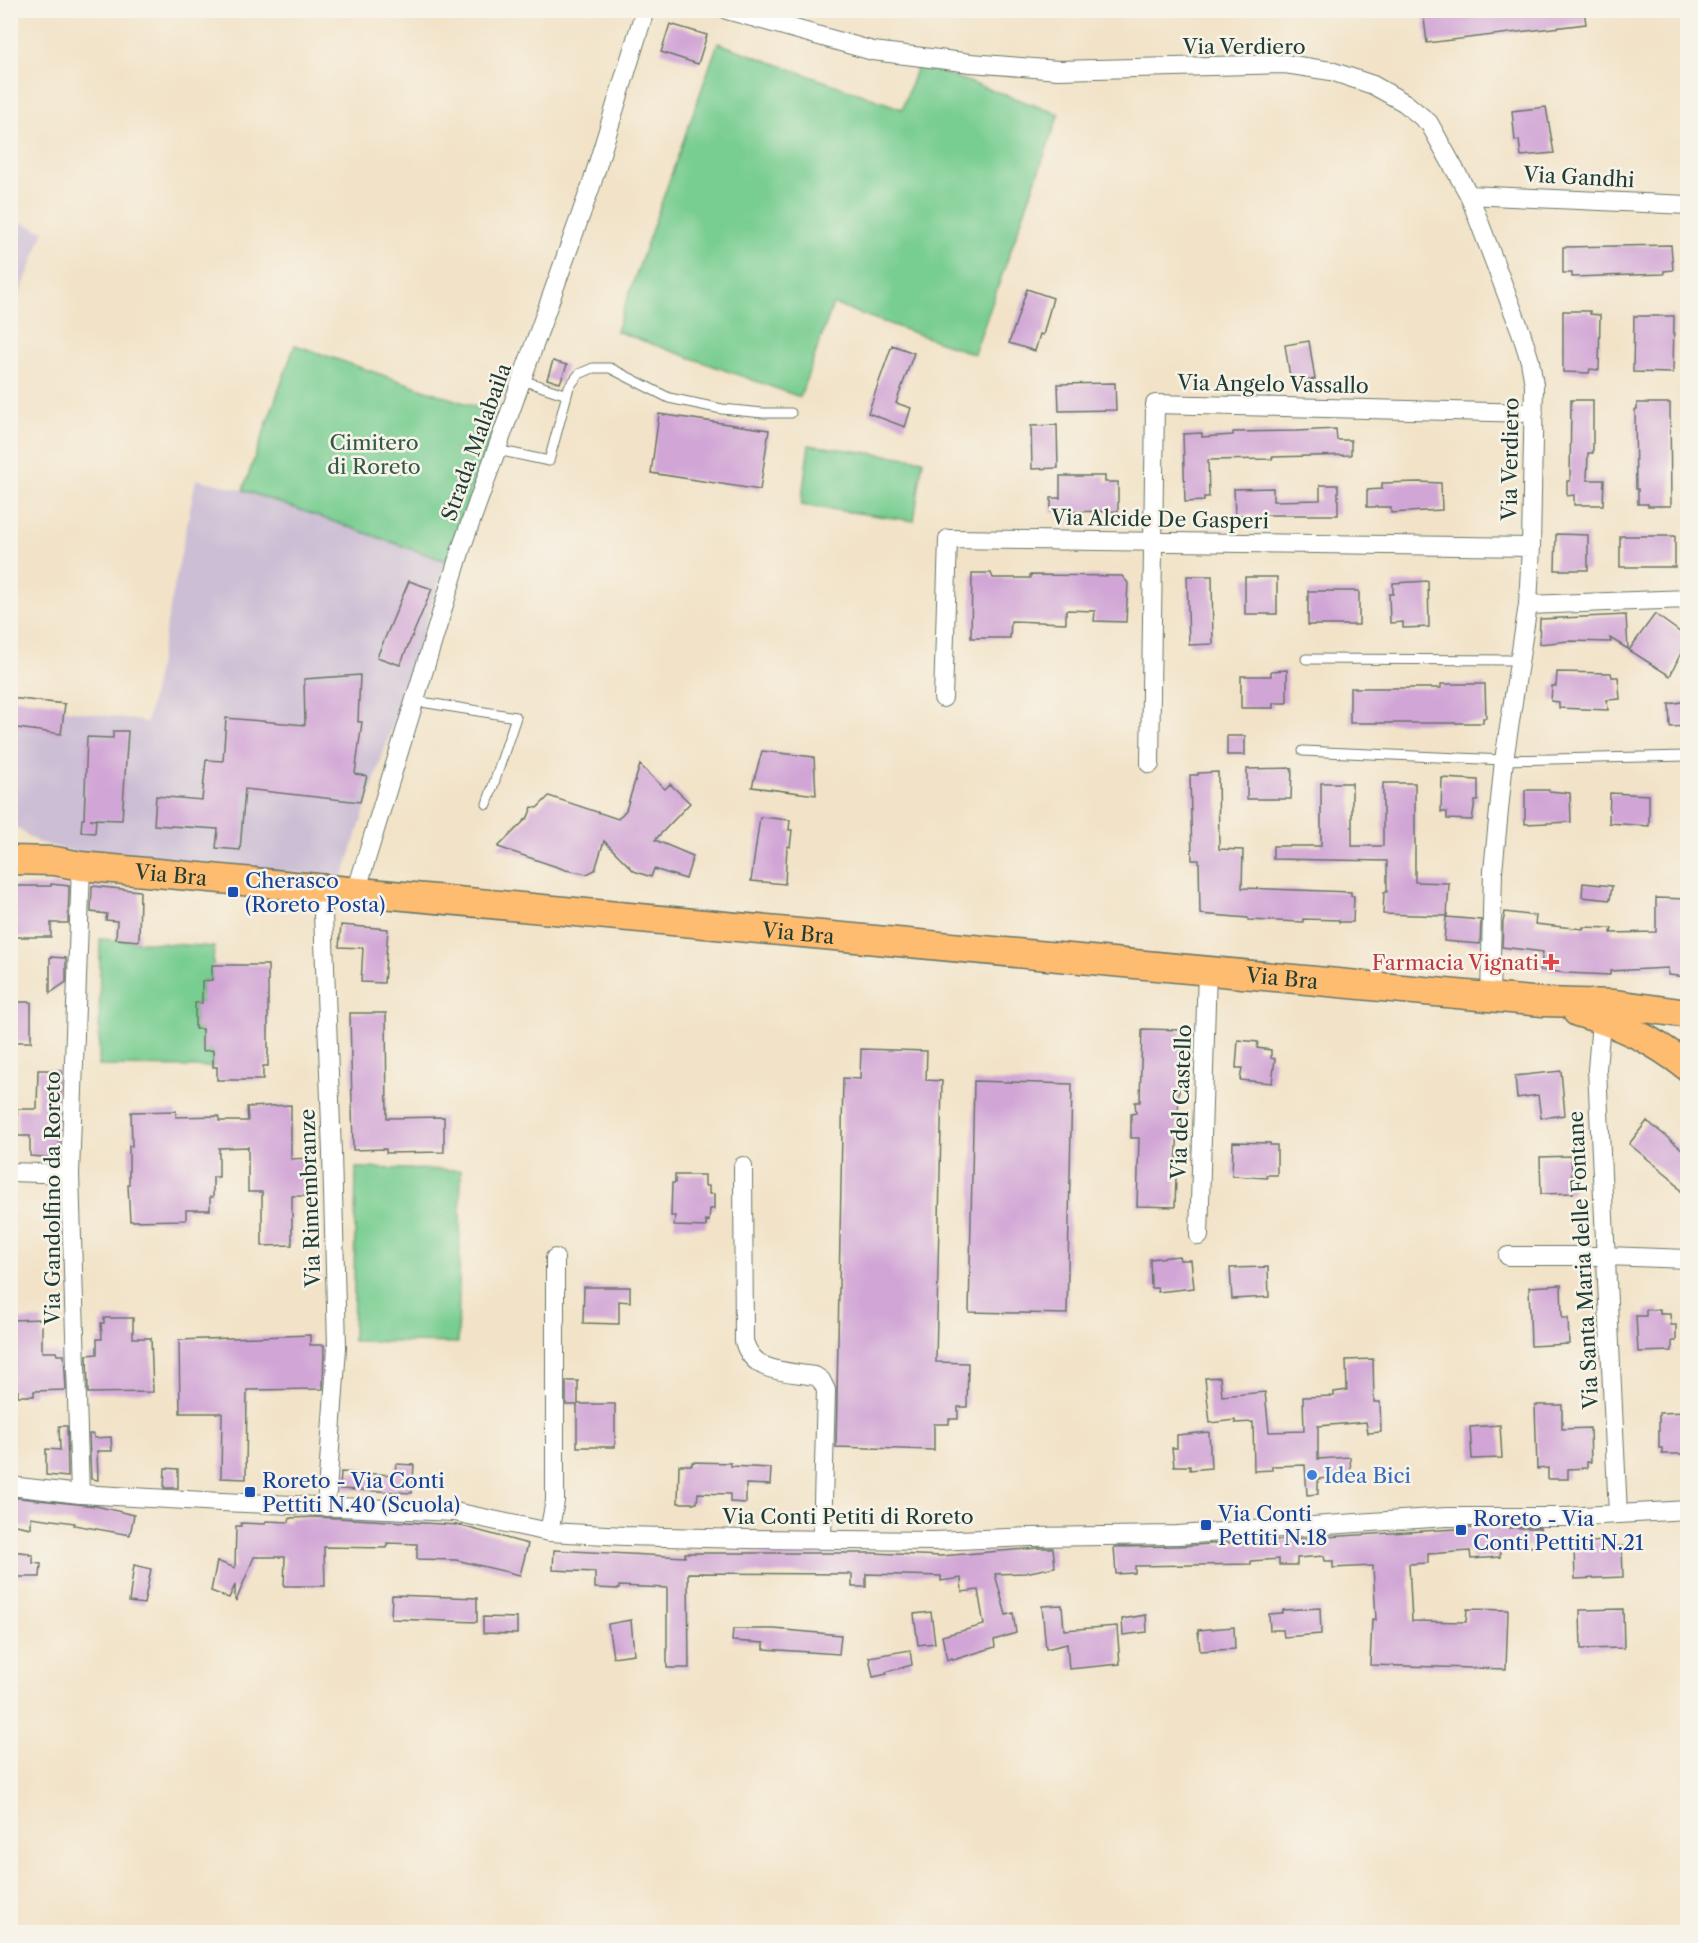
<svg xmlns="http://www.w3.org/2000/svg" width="1698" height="1943" font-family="'Libre Caslon Text',serif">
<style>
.industrial{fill:#ccbed4}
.green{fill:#78cd91;stroke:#4c8562;stroke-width:1.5}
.building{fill:#d1a6d6}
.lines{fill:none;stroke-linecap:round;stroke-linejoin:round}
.lane-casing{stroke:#697768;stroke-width:11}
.street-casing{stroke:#697768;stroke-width:20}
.primary-casing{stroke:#697768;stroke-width:31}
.lane{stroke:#fff;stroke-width:9}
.street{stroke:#fff;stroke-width:18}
.primary{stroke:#febc70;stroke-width:28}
.transit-dot{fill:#1a4fb4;stroke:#f7f3e8;stroke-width:2}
.health-dot{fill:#e0444e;stroke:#f7f3e8;stroke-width:2}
.shop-dot{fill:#3f7fe0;stroke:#f7f3e8;stroke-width:2}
.labels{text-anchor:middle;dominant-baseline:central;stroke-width:5;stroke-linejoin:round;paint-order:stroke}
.street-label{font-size:21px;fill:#1f3d34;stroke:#f7f3e8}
.park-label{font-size:21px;fill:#315a47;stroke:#f7f3e8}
.transit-label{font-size:21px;fill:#164399;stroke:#f7f3e8;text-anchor:start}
.health-label{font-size:21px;fill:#be3a42;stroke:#f7f3e8;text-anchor:end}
.shop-label{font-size:21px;fill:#366cbe;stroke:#f7f3e8;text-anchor:start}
</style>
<rect width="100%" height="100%" fill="#f7f3e8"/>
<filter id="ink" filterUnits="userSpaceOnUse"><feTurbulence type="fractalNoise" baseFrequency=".0167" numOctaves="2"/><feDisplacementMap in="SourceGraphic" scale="12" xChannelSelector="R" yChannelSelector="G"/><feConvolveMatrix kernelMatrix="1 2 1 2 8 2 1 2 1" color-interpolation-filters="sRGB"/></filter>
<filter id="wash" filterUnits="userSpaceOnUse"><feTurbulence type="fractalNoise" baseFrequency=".008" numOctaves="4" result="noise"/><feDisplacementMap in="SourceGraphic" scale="24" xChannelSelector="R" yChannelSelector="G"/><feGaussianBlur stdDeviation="1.35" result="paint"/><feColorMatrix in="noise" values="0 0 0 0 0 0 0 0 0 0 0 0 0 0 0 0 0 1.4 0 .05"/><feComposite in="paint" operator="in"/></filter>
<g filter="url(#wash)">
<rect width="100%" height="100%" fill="#f2e3c8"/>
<path class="industrial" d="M11,219L44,231L11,318L10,219Z
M196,479L243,490L446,561L343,877L78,853L37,842L11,824L10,701L147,722Z"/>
<path class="green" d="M718,43L902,109L918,64L1059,114L974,354L833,304L800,397L616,331Z
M295,345L499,415L446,561L243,490Z
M809,445L923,460L914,521L801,505Z
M100,939L214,947L212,980L202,981V1003H195V1029H202V1050H213V1067L99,1066Z
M356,1168L461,1170L458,1343L353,1341Z"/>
<g id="blocks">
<path class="building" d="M1423,10H1584L1586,24L1427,43Z
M670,24L707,35L698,64L661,52Z
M1546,107L1554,153L1521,156L1519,140L1515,141L1512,111Z
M1671,245L1673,270L1664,271V274L1572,277V273H1563V247Z
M1027,289L1053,298L1043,335L1040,334L1035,351L1009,343Z
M1563,311H1590V314L1600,315L1599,370L1590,369L1589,373L1563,372Z
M1634,316H1674L1673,373L1633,372Z
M1309,341L1315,379L1291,383L1285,345Z
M892,345L914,353L896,403L911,408L905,427L868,413Z
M553,361L567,365L560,383L547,379Z
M1115,383L1116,410L1059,411L1058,384Z
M1571,400H1593V453H1588L1587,480H1604L1603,505H1574V495L1567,496V481H1570Z
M1637,403H1670L1671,506H1648V504H1638V489H1636L1635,409H1637Z
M659,414L769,430L760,490L651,473Z
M1057,425L1058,468L1032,469L1031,426Z
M1336,429L1337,440H1351V455L1272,457V459L1208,460L1209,497H1204V501L1185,502L1183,434L1202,433V437L1233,435V432L1297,431Z
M1060,476H1105V482H1118V511L1051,512V498H1060Z
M1419,482L1441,483L1442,510L1391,513V507H1367V490L1382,489V483Z
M1320,485H1338V515H1235L1234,489L1273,488V501L1320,500Z
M1556,534L1588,535V570H1555Z
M1620,536H1675V567H1620Z
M972,573H991L993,578H1030V575L1122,576L1128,583L1126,622L1094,621L1095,611L1066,610V623L1011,621L1010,638H971Z
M1187,576H1212L1213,644L1189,645Z
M1245,577H1277V614H1245Z
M409,581L432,589L400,665L377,657Z
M1428,581L1429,627L1403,628V622L1390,623L1389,594H1393V583Z
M1308,591H1359V625H1308Z
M1655,614L1688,638L1670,676L1629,650Z
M1626,615L1628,649L1610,638L1611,642L1569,641L1539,644L1540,619Z
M1287,670V703H1273V708H1241V676H1271V671Z
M1557,672L1611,673L1612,677H1618L1620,699L1607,700L1608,710L1559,708V702L1551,701L1552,686H1556Z
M360,675L358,722H362L355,774L367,776L360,802L245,789L240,850L216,848L218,829L154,825L156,796L202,800L206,760L223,761L226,718L305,725L304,679Z
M1441,684H1485L1486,718H1483V723H1350V688H1441Z
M10,698L65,704L61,734L10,727Z
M1688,701V726L1670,727L1669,704Z
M113,731H128L122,820L90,819L96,820L95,833L81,832L82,819H84L87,737L113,738Z
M1227,736H1245V755H1227Z
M762,751L814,757L816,795L752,787Z
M640,765L665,789L670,784L690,803L655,840L693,856L686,879L654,869L651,877L634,871L604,841L595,870L587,874L566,870L498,847L528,817L532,807L537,808L549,796L618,819L626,810Z
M1292,768L1291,799H1247V769Z
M1218,772L1219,849L1243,850L1242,888L1351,892V896H1354L1353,922H1339V920L1303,919V922L1248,920V918L1200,914L1199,860H1192L1190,775H1198V773Z
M1442,778L1478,780V801H1475L1472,820L1447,819V812H1441Z
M1321,783H1352V846H1383V783H1415V882L1449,883L1447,916L1383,914L1384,892H1387V861L1273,859V846H1321Z
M1525,790H1549V791L1570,793L1571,822L1525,824Z
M1610,793L1649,795V826L1609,823Z
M760,817L790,820L789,830H792L790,847L787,846L785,884L751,881Z
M1583,883L1612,886L1610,900L1582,897Z
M51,884L69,886L68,923H51V937H10V886H51Z
M92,886L140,891L139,941L116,939L117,921L106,920L107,914L91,912Z
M1656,898L1688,899V977L1668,975V968L1610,971V975L1566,973L1540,970L1543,952L1502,947L1503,922L1505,912L1536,916L1535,924L1583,929V927L1612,928L1611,933L1656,932Z
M1446,917L1481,920L1480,944L1444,941Z
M341,925L388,929L384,983L361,982L363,948L339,947Z
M50,957L66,958V982L50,993Z
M212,965H268V1066H263V1080H217V1067H213V1050L202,1051V1029H195V1003H202V981L212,980Z
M10,1002H31V1042H10Z
M350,1013H386L387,1118L444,1117V1152L386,1153V1149L353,1150Z
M1142,1029L1181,1030L1175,1207L1137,1206L1139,1138H1131V1114L1136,1113L1135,1102H1140Z
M1238,1040L1258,1042L1257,1048L1271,1050V1058L1275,1059L1272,1083L1240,1080L1242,1068H1236Z
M861,1049L927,1051L926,1080L942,1081L936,1362L968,1363L967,1407H958V1419H949V1424H934V1450L836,1447L843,1078L860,1079Z
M38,1070H61L59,1158L30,1156V1136H18L17,1109H37Z
M1561,1071L1565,1115L1541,1118L1538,1095L1517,1098L1515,1076Z
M974,1081L1072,1084L1067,1314L969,1312Z
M291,1105V1159L310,1158L311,1196H292V1245L262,1246V1192H248V1147L219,1148V1177H213V1197H210V1210H186V1220L130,1221L128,1185H129V1146H132L131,1112L176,1111V1117L219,1116V1121H248L247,1107Z
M1647,1121L1688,1154V1200L1670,1177L1629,1144Z
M1233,1142L1270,1143V1145H1277V1175H1266L1267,1178L1232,1176Z
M1571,1156L1573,1193L1541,1194L1540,1157Z
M675,1175H705V1186H709V1194H714V1209H710L709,1221L706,1220V1227L674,1226L675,1216H671L672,1183H675Z
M1179,1256L1180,1260H1191L1194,1288L1158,1292L1157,1288H1151L1150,1259Z
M1268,1267L1269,1297L1232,1299L1230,1268Z
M1561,1285L1562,1318H1568L1569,1344L1531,1346L1529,1287Z
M584,1287H630V1302L619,1301V1324L583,1323Z
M1660,1309V1314H1670L1671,1325H1676V1341H1672V1351L1638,1352L1636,1316H1646V1310Z
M104,1318H133V1338H151L153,1392L88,1393L87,1355L97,1354V1339H102L101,1323H104Z
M42,1319V1352H56L57,1355H64L66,1390L34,1391V1396H18V1391H10V1320Z
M310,1335V1345H324L323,1389L247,1390L246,1479L221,1478L222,1413H180L179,1340Z
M1373,1359L1374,1402H1380L1381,1432L1368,1433L1366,1422L1318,1426V1459L1350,1457L1351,1476L1318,1479V1494L1307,1495L1305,1465L1272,1466V1470L1254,1471L1253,1422L1235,1423V1420L1210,1423L1205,1378L1220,1377L1222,1396L1265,1392L1269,1432L1304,1431L1303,1397L1334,1396V1392L1347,1390L1346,1360Z
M566,1381H578V1404H615V1447H577V1405H566Z
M1535,1405H1562V1429L1590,1428L1591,1462H1587V1468L1568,1469V1479H1548V1468L1537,1469Z
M1688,1412V1454H1662V1448H1659V1413Z
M1500,1425L1502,1458L1472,1459L1470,1427Z
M59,1426H67L68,1477L46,1475V1449L60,1450Z
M1209,1432L1211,1468L1190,1470V1466H1174L1172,1448H1177V1435Z
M89,1434H94V1438L111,1437L112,1451H97L98,1480L91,1479Z
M692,1462L731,1463V1466L771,1468L770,1485L746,1484V1503L730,1502V1494L698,1493L697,1503H678L679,1465H692Z
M396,1464L414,1465L412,1493L340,1489L341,1472L395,1475Z
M165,1468L178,1469V1488H164Z
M10,1497L96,1506L134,1515L130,1535L74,1525L75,1523L31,1517V1528L10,1524Z
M319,1517L458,1525L528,1544L520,1575L456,1560L417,1559V1544L387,1543V1548L324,1547L325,1586H284L285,1557H254L236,1601L235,1600V1585L229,1598L211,1591L217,1561L235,1568L236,1526H241V1523L265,1524L266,1521L289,1522L290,1518Z
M1473,1528H1540V1546L1500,1549V1557L1471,1559L1470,1551L1428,1554V1563L1409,1564L1412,1621L1466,1622L1467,1609L1508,1610L1506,1669L1370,1665L1372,1619L1376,1620L1373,1566L1333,1568V1561H1325L1324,1556L1297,1558V1565H1279V1559L1251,1561V1564L1135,1566V1573L1116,1574L1114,1547L1178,1546Z
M1605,1541V1546H1622L1623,1577L1575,1579L1574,1547H1591V1542Z
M1038,1548H1053L1055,1567L1025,1573L995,1574L1006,1615L1013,1613L1016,1633L994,1640L995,1647L953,1660L952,1658L947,1660L942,1636L984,1625L978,1590L962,1592L961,1578L941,1581V1576L866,1574V1587H852V1574L688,1573L689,1668H667V1588L619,1586V1589L595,1588V1572L553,1570L554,1550L685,1557V1553H873L941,1556Z
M10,1551L29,1553V1555H33V1563L41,1564L40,1577H10Z
M134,1565L151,1569L144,1604L129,1602Z
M392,1595L477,1598V1622L391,1619Z
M1062,1605L1064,1630L1117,1626L1120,1664L1069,1669L1067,1644L1046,1649L1042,1606Z
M1320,1608L1321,1634L1284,1637L1283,1630H1270L1269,1614L1282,1613L1283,1610Z
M1623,1609L1624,1648L1581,1649L1580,1610Z
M931,1612L935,1643L918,1645L914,1614Z
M1146,1615L1147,1632L1123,1635L1122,1619Z
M483,1617L517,1618V1634L483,1633Z
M631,1620L634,1654L613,1657L608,1624Z
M1234,1627L1235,1649L1200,1651L1198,1630Z
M733,1629H774L841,1635L839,1654L764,1649V1643L732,1641Z
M910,1650L912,1665L886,1672L887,1674L873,1677L869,1657Z"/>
</g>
</g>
<g filter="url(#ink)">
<use href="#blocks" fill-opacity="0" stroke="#697768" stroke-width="1.5"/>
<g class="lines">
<g class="lane-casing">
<path id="lane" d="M522,380L567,395
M497,450L549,461L569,387L579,374L593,368H610L669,398L722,409L763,413H791
M1306,659L1520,660
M415,701L516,717L487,804
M1303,751L1504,760L1688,756"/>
</g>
<g class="street-casing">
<path id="street" d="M727,10L873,51L971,63L1058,70L1285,64L1331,71L1373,85L1405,103L1429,123L1469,195L1521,332L1530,361L1534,385L1531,547L1528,605L1504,760L1493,871L1490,997
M1469,195L1688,205
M1528,605L1688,599
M943,698L948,539L1531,547
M1150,764L1155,404L1534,413
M322,887L332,1153L337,1347L326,1507
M356,892L461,549L591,186L645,10
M1602,1010L1597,1069L1618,1514
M743,1166L744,1341C753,1374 786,1371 815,1376L821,1380L826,1390L822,1539
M10,1172L70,1174
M1199,1236L1207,970
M1508,1256H1606L1688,1259
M10,1486L80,1494L221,1502L455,1512L549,1532L625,1536L746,1539L934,1541L1030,1537L1177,1535L1447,1517H1566L1688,1510
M80,1494L70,1174L81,866
M549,1532L555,1501V1258"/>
</g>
<g class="primary-casing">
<g id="primary">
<path id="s1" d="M10,860L55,861L81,866L1543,1002L1615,1004L1688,1014"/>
<path d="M1577,1012C1620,1024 1652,1039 1688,1067"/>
</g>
</g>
<use href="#lane" class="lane"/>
<use href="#street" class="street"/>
<use href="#primary" class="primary"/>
</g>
</g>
<g class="transit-dot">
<rect x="227" y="886" width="12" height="12" rx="3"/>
<rect x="244" y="1486" width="12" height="12" rx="3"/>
<rect x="1200" y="1519" width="12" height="12" rx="3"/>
<rect x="1455" y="1524" width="12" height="12" rx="3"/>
</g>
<path class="health-dot" d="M1548 953h6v6h6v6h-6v6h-6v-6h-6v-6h6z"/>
<circle class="shop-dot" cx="1312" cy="1475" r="6"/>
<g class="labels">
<g class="street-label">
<text x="1244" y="46">Via Verdiero</text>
<text transform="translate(1579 177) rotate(3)">Via Gandhi</text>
<text transform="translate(1273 384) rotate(1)">Via Angelo Vassallo</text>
<text transform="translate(476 442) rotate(-70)">Strada Malabaila</text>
<text transform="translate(1510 459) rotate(-89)">Via Verdiero</text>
<text transform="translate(1160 519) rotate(1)">Via Alcide De Gasperi</text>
<text stroke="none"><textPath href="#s1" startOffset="162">Via Bra</textPath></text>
<text stroke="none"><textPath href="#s1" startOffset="792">Via Bra</textPath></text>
<text stroke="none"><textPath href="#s1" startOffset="1278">Via Bra</textPath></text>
<text transform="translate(1181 1102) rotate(-88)">Via del Castello</text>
<text transform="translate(52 1198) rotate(-90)">Via Gandolfino da Roreto</text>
<text transform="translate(310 1198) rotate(-92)">Via Rimembranze</text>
<text transform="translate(1583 1260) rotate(-93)">Via Santa Maria delle Fontane</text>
<text x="848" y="1516">Via Conti Petiti di Roreto</text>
</g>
<g class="park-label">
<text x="374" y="442">Cimitero<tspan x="374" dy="24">di Roreto</tspan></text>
</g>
<g class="transit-label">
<text x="245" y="880">Cherasco<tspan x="245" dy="24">(Roreto Posta)</tspan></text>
<text x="262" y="1480">Roreto - Via Conti<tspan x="262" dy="24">Pettiti N.40 (Scuola)</tspan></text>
<text x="1218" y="1513">Via Conti<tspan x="1218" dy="24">Pettiti N.18</tspan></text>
<text x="1473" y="1518">Roreto - Via<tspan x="1473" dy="24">Conti Pettiti N.21</tspan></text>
</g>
<g class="health-label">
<text x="1539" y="962">Farmacia Vignati</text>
</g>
<g class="shop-label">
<text x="1324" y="1475">Idea Bici</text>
</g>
</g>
<rect width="1698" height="1943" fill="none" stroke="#f7f3e8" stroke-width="36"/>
</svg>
